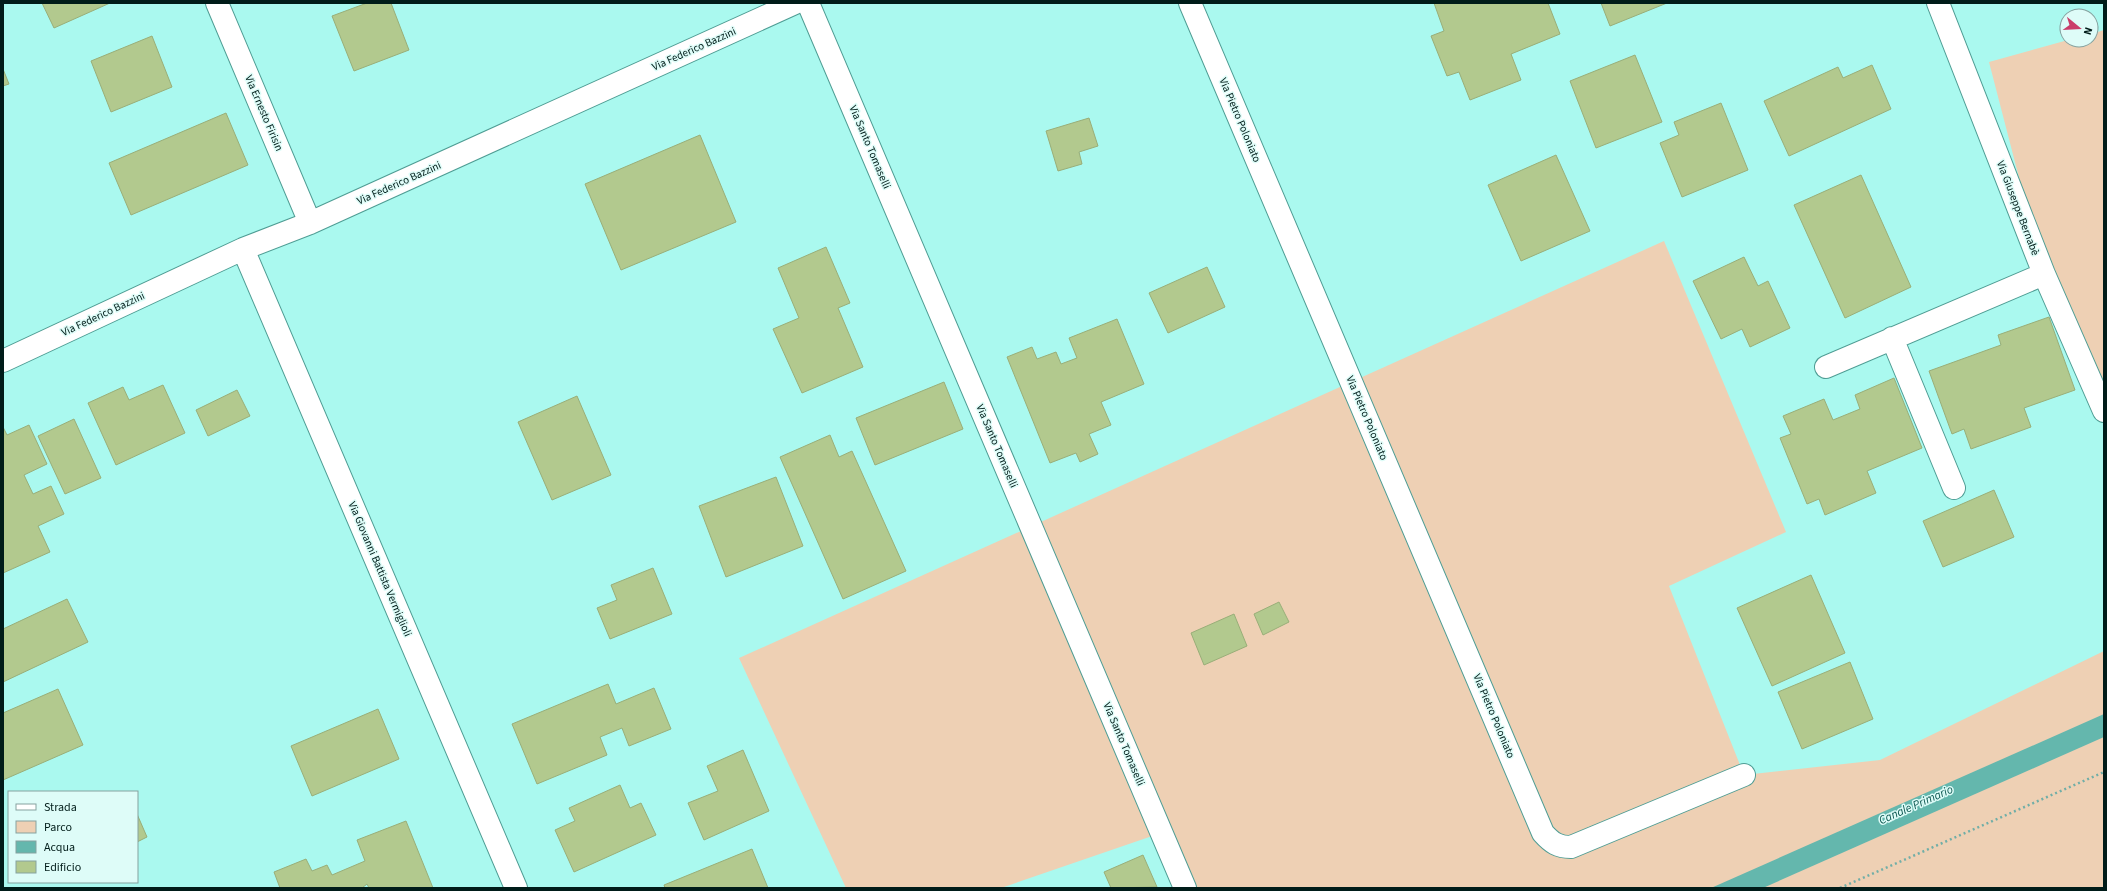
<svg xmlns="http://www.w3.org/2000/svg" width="2107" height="891" font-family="'Source Sans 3',sans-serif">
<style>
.green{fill:#eed0b4}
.water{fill:#64b7ad}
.building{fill:#b2c98e;stroke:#99ae78}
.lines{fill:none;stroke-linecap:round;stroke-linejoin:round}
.minor-casing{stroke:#4f9d94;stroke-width:24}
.path{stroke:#70aea7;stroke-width:2.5;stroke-dasharray:2 3;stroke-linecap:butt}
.minor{stroke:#fff;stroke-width:22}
.labels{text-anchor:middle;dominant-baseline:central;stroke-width:3;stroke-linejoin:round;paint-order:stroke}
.street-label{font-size:11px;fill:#001c19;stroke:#defcf8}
.water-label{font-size:12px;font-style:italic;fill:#09554e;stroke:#defcf8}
</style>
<rect width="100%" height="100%" fill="#aaf9ef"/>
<path class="green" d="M2104,30V412L2044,274L1989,62L2068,40H2091V34Z
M1664,241L1786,532L1669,586L1744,775L1880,760L2104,651V888H1185L1161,833L1001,888H846L739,658Z"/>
<path class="water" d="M2104,714V737L1763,888H1711Z"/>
<path class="building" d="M42,3H110L54,28Z
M367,3H391L409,50L354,71L332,16Z
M1434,3H1548L1560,34L1511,54L1521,80L1470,100L1459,72L1447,76L1431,36L1444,31Z
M1601,3H1667L1610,26Z
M152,36L172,87L111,112L91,61Z
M1635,55L1662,122L1596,148L1570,81Z
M1872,65L1891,109L1789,156L1764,101L1838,67L1843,78Z
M3,69L9,84L3,86Z
M1721,103L1748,170L1682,197L1660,143L1679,135L1674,122Z
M226,113L248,165L131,215L109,163Z
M1089,118L1098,146L1079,152L1082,164L1058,171L1046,131Z
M700,135L736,222L621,270L585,184Z
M1556,155L1590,231L1521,261L1488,185Z
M1861,175L1911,287L1845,318L1794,205Z
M826,247L850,303L838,308L863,367L802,393L773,329L799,318L778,268Z
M1744,257L1758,286L1768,281L1790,328L1750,347L1742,329L1721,339L1693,281Z
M1207,267L1225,307L1168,333L1149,293Z
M2049,317L2075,390L2024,408L2031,427L1971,449L1964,429L1952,434L1929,371L2001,345L1998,335Z
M1117,319L1144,384L1101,402L1111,425L1089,434L1098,454L1080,462L1076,453L1050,463L1007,357L1032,347L1037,359L1056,352L1061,364L1077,358L1069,338Z
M1894,378L1922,448L1867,471L1876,493L1825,515L1819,499L1807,504L1780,438L1791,434L1783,416L1824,399L1833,420L1860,409L1855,395Z
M944,382L963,429L875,465L856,418Z
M163,385L185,433L116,465L88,403L123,387L129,400Z
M237,390L250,416L208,436L196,410Z
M577,396L611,475L552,500L518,422Z
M74,419L101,478L65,494L38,436Z
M29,425L47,464L24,475L33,494L51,486L64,514L38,526L50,552L3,573V427L7,435Z
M830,435L839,457L852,451L906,571L843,599L780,457Z
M776,477L803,546L726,577L699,506Z
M1994,490L2014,537L1943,567L1923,521Z
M653,568L672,614L610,639L597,608L617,600L611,585Z
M1811,575L1845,653L1772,686L1737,608Z
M67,599L88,642L3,682V629Z
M1279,602L1289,622L1263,635L1254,614Z
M1234,614L1247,646L1204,665L1191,633Z
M1850,662L1873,719L1802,749L1778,692Z
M608,684L616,704L654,688L671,729L629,746L622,728L600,737L607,755L537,784L512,724Z
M58,689L83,745L3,780V713Z
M378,709L399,759L312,796L291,746Z
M743,750L769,811L704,840L688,803L718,791L707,766Z
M620,785L630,808L641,803L656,835L574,872L555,830L575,821L569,808Z
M137,814L147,837L137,842Z
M406,821L433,888H369L367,884L362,888H280L274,872L306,859L312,871L327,865L332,875L365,861L357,840Z
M752,849L768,888H665L664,885Z
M1143,855L1157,887L1111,888L1104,872Z"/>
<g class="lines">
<g class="minor-casing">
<path id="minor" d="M217,3L310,223
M808,3L1185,888
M1190,3L1543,833C1552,843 1558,847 1571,847L1744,775
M1938,3L2044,274L2104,411
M243,249L516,888
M1892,338L1954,488
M3,361L243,249L310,223L795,3
M1826,367L2044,274"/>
</g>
<path class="path" d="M1840,888L2104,772"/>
<use href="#minor" class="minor"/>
</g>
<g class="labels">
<g class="street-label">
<text transform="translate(694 49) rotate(-24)">Via Federico Bazzini</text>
<text transform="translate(264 113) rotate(67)">Via Ernesto Firisin</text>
<text transform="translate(1240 120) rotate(67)">Via Pietro Poloniato</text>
<text transform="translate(870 147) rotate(67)">Via Santo Tomaselli</text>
<text transform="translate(399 183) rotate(-24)">Via Federico Bazzini</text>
<text transform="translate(2018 208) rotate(69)">Via Giuseppe Bernabè</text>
<text transform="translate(103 314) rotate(-25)">Via Federico Bazzini</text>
<text transform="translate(1367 418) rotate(67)">Via Pietro Poloniato</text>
<text transform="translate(997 446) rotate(67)">Via Santo Tomaselli</text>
<text transform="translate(380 569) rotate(67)">Via Giovanni Battista Vermiglioli</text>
<text transform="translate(1494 716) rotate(67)">Via Pietro Poloniato</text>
<text transform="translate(1124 744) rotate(67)">Via Santo Tomaselli</text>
</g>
<g class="water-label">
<text transform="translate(1916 805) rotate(-24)">Canale Primario</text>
</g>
</g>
<rect width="2107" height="891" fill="none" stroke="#001c19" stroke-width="8"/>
<rect x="8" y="791" width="130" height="92" fill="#defcf8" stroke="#85a29f"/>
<rect x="16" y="804" width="20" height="6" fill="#ffffff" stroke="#85a29f"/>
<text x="44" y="811" font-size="12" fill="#001c19">Strada</text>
<rect x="16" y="821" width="20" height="12" fill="#eed0b4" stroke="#85a29f"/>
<text x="44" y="831" font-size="12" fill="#001c19">Parco</text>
<rect x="16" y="841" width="20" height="12" fill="#64b7ad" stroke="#85a29f"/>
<text x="44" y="851" font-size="12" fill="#001c19">Acqua</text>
<rect x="16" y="861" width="20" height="12" fill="#b2c98e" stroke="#85a29f"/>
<text x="44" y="871" font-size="12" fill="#001c19">Edificio</text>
<g transform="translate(2079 28) rotate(108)"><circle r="19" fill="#defcf8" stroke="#85a29f"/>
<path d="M0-3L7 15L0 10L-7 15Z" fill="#ca3d6a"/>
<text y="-6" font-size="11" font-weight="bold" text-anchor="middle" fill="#001c19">N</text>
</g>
</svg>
